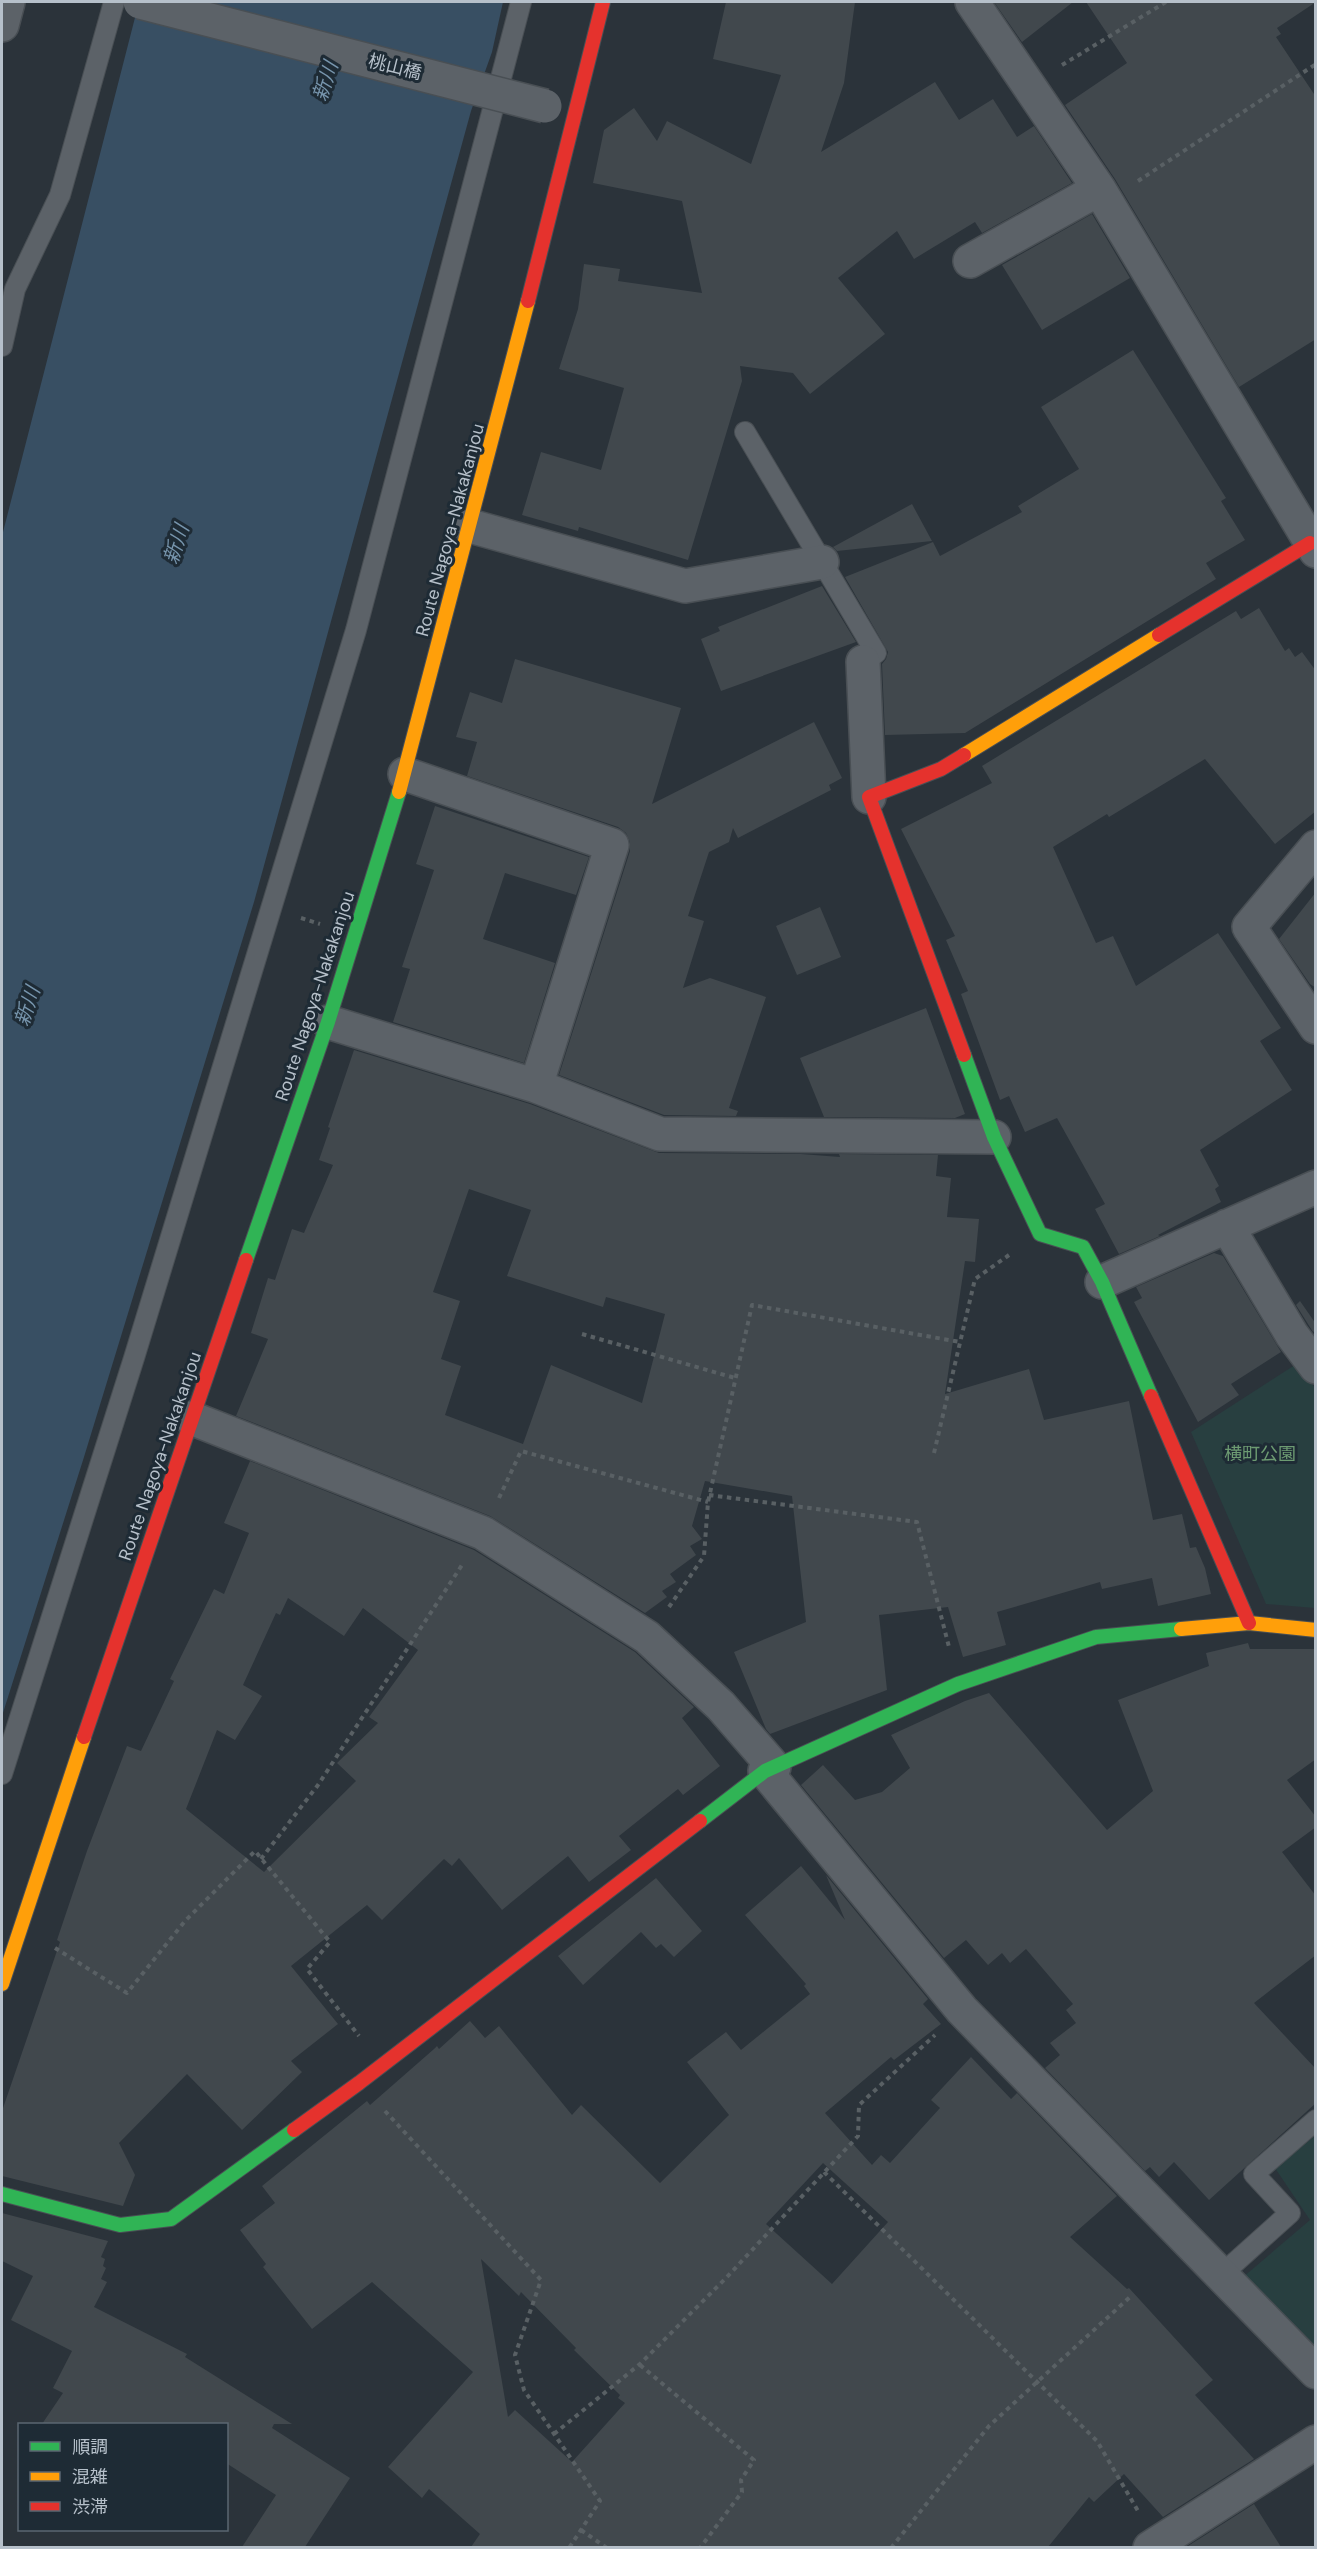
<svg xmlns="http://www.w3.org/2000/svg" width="1317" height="2549" font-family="'DM Sans','Noto Sans JP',sans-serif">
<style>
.green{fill:#283f40}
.water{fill:#384f63}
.building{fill:#41484d;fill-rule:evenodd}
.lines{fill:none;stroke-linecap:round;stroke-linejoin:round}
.lane-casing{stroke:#494f54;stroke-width:22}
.street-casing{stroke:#494f54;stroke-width:36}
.fast-casing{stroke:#494f54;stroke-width:16}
.slow-casing{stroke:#494f54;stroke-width:16}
.jam-casing{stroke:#494f54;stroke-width:16}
.path{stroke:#596064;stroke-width:4;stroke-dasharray:4.5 4.5;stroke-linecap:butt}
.lane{stroke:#5c6268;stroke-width:20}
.street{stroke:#5c6268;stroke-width:33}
.fast{stroke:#30b455;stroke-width:14}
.slow{stroke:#ff9f0a;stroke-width:14}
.jam{stroke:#e5322d;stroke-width:14}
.street-bridge-casing{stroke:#494f54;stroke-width:36;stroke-linecap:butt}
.street-bridge{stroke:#5c6268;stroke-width:33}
.labels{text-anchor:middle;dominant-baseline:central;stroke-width:6;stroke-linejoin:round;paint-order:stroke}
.street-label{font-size:18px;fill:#b6c0ca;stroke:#1e2b35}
.park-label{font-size:18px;fill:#6d9b72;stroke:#1e2b35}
.water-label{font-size:20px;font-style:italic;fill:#7795ad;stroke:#1e2b35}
</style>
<rect width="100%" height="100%" fill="#2b333a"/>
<path class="green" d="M1298,1363L1315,1388V1608L1266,1604L1191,1432Z
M1315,2136V2350L1242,2278L1310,2220L1275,2168Z"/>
<path class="water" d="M139,2H503L492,52L471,111L254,902L84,1457L2,1716V536Z"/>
<path class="building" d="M726,2H855L844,83L821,152L935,82L959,120L993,99L1017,137L1034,126L1072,183L982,233L975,222L914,259L897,231L838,278L885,334L810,394L793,373L740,366L742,381L688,560L579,527L578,531L522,515L541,452L601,470L624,388L559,369L578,309L584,264L620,269L618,281L702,293L682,201L593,183L604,130L634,108L657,141L667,121L751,164L781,75L713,59Z
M994,2H1073L1022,42Z
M1086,2H1316L1277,28L1281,34L1276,37L1316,97V339L1239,387L1115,179L1065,105L1127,63Z
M1092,214L1130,278L1042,330L1002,265Z
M1133,350L1226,498L1221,501L1245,540L1206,563L1216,579L965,733L885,735L882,664L886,659L888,652L845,577L933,542L940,556L1022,512L1018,506L1079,469L1041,407Z
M912,504L932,541L837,551L833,547Z
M822,586L856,642L721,691L701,639L720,631L718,627Z
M1259,608L1285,651L1289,648L1295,657L1302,652L1316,671V811L1275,844L1205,759L1109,817L1107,814L1053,847L1096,943L1113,936L1136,986L1218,933L1281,1028L1260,1041L1292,1090L1200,1150L1219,1186L1215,1189L1221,1202L1158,1235L1160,1236L1119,1254L1095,1209L1105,1204L1057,1118L1025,1132L1009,1096L1000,1100L961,994L968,991L946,940L955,936L901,829L992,783L982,766L1236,611L1241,619Z
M515,659L681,708L652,804L814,722L842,778L829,785L831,790L738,838L733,828L729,842L709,852L688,916L704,921L683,988L710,978L766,997L729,1108L738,1111L736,1116L664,1115L559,1075L630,851V842L626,833L618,827L467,776L477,742L456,737L470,692L502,703Z
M435,806L589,857L576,895L505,873L483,939L555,963L524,1063L393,1022L410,969L402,967L434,870L416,864Z
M1316,892V988L1310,984L1279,939Z
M820,907L841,957L797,975L776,926Z
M926,1008L965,1114L955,1118L824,1117L800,1058Z
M354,1050L530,1104L659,1153L801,1154L840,1157L839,1154L938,1155L936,1176L951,1178L947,1217L979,1219L975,1262L965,1261L945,1394L1029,1369L1044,1420L1129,1401L1153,1520L1182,1514L1190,1548L1196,1547L1205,1568L1211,1594L1158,1606L1152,1578L1102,1589L1100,1582L997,1612L1006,1645L963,1657L948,1607L879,1615L887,1690L770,1734L766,1729L734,1652L806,1622L792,1496L705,1481L692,1526L702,1539L690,1546L696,1555L670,1574L676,1582L662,1591L667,1597L645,1613L490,1516L236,1416L268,1339L251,1333L268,1278L275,1280L292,1229L304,1233L333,1165L319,1160L330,1128L328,1127ZM469,1189L531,1210L507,1276L603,1307L606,1297L665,1314L642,1403L551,1365L523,1444L445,1415L461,1366L441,1359L460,1301L433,1292Z
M1214,1253L1223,1256L1281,1352L1231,1384L1239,1395L1198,1422L1134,1302L1142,1298L1136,1287Z
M1300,1301L1316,1324V1330L1313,1332L1296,1305Z
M250,1461L474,1550L635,1652L694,1707L682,1718L720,1766L683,1795L678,1789L619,1836L631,1850L589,1882L568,1856L502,1910L459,1858L452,1866L444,1859L382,1920L367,1905L291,1966L338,2024L291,2061L302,2072L242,2130L187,2074L119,2143L135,2175L123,2206L2,2176V2111L60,1942L57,1940L87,1851L127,1746L141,1751L174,1681L170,1679L214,1589L224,1594L249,1533L224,1523ZM288,1598L344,1636L363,1608L418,1650L369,1717L378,1723L337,1763L356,1781L264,1872L186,1809L217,1730L235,1740L262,1696L243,1685L276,1613L280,1615Z
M1248,1643L1250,1649H1316V1759L1287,1780L1316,1817V1827L1282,1852L1316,1896V1955L1254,2003L1316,2069V2103L1209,2200L1174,2162L1159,2177L1150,2167L1145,2171L1045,2068L1060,2055L1050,2043L1076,2023L1066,2010L1073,2004L1026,1949L1010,1963L1002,1953L988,1965L966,1940L944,1958L801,1785L823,1765L855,1800L882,1792L910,1768L891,1735L965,1701L989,1693L1107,1830L1153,1791L1118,1700L1209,1666L1206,1653Z
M801,1866L845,1920L826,1875L928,1999L923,2004L941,2024L894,2060L891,2057L825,2113L872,2165L881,2155L890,2163L940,2108L931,2100L971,2057L1011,2099L1017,2093L1117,2196L1070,2237L1127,2289L1129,2288L1213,2380L1195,2395L1254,2459L1163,2517L1124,2474L1094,2502L1089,2497L1048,2547H471L480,2534L429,2489L422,2498L388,2467L473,2372L372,2282L312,2329L263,2267L266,2264L240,2230L275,2203L262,2186L367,2101L370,2105L434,2049L437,2046L439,2049L470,2021L485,2038L499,2026L572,2115L581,2105L660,2183L729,2115L687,2062L726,2032L741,2050L810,1994L804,1986L806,1984L745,1915ZM823,2163L888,2222L832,2284L766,2224ZM481,2259L519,2296L521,2292L576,2348L574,2350L620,2395L618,2398L625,2403L572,2462L515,2410L508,2417Z
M656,1878L702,1931L674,1957L661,1944L656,1948L641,1932L583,1985L558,1956Z
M2,2213L108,2241L101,2257L105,2259L103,2266L106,2268L101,2279L107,2282L94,2307L187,2354L185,2357L292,2424H274L272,2428L350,2478L305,2547H242L276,2495L226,2463V2424H42L63,2393L53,2388L72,2351L11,2320L33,2276L2,2261Z
M1254,2504L1281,2547H1190L1188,2546Z"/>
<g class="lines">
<g class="lane-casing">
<path id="lane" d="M2,346L15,289L60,195L114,2
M745,432L876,653L863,662
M2,1774L134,1358L356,630L521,2
M1221,2275L1290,2213L1254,2174L1316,2120"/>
</g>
<g class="street-casing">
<path id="street" d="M972,2L1099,189L1316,551
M2,25L8,2
M970,261L1099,189
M470,526L685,586L822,562
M863,662L869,797
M405,774L612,845L536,1086
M1316,847L1249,927L1316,1027
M328,1022L536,1086L660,1134L994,1137
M1227,1226L1292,1335L1316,1367
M1102,1282L1316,1187
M191,1418L483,1533L647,1637L721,1706L774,1767
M765,1771L962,2010L1316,2372
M1150,2548L1316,2442"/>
</g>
<g class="fast-casing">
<path id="fast" d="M964,1055L994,1137L1040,1234L1083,1247L1102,1282L1151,1396
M246,1260L328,1022L399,792
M700,1821L765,1771L958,1684L1096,1637L1181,1629
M2,2194L120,2225L171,2219L294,2130"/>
</g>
<g class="slow-casing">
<path id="slow" d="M964,755L1159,635
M399,792L528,301
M1181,1629L1249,1623L1316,1630
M2,1984L84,1737"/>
</g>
<g class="jam-casing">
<path id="jam" d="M528,301L603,2
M1159,635L1310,543
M964,1055L869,797L941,769L964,755
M1151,1396L1249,1623
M84,1737L246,1260
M294,2130L359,2083L700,1821"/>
</g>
<path class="path" d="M1062,65L1166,2
M1138,181L1316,64
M301,918L320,924
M582,1334L735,1378
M934,1453L975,1279L1009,1255
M709,1495L917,1522L949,1647
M499,1498L521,1451L708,1502
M669,1607L704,1556L708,1502L752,1305L960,1342
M261,1859L318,1785L462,1565
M55,1948L127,1993L185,1921L255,1851L330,1942L307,1969L359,2036
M385,2111L541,2280L515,2355L524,2390L600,2501L569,2548
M824,2172L1097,2441L1138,2511
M640,2365L754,2460L741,2480L742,2492L700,2548
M554,2434L640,2364L727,2277L858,2136L859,2105L935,2035
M581,2530L607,2548
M891,2548L989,2426L1130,2297"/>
<use href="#lane" class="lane"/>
<use href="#street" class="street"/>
<use href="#fast" class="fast"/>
<use href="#slow" class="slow"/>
<use href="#jam" class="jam"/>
<g class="street-bridge-casing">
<path id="street-bridge" d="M140,2L545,106"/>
</g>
<use href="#street-bridge" class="street-bridge"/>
</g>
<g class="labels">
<g class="street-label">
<text transform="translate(395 67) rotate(14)">桃山橋</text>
<text transform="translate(450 530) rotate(-75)">Route Nagoya-Nakakanjou</text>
<text transform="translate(315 996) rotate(-72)">Route Nagoya-Nakakanjou</text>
<text transform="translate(160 1456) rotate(-71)">Route Nagoya-Nakakanjou</text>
</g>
<g class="park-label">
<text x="1260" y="1454">横町公園</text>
</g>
<g class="water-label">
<text transform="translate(325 81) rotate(-72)">新川</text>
<text transform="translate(176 544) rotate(-72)">新川</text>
<text transform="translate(27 1006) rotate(-72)">新川</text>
</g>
</g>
<rect width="1317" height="2549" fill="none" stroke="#b6c0ca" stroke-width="6"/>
<rect x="18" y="2423" width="210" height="108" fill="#1e2b35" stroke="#5b6771" stroke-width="1.5"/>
<rect x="30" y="2442" width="30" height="9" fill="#30b455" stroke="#5b6771" stroke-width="1.5"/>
<text x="72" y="2453" font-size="18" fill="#b6c0ca">順調</text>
<rect x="30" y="2472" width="30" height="9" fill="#ff9f0a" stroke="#5b6771" stroke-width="1.5"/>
<text x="72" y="2483" font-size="18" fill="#b6c0ca">混雑</text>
<rect x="30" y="2502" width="30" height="9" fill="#e5322d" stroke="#5b6771" stroke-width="1.5"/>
<text x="72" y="2513" font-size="18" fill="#b6c0ca">渋滞</text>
</svg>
